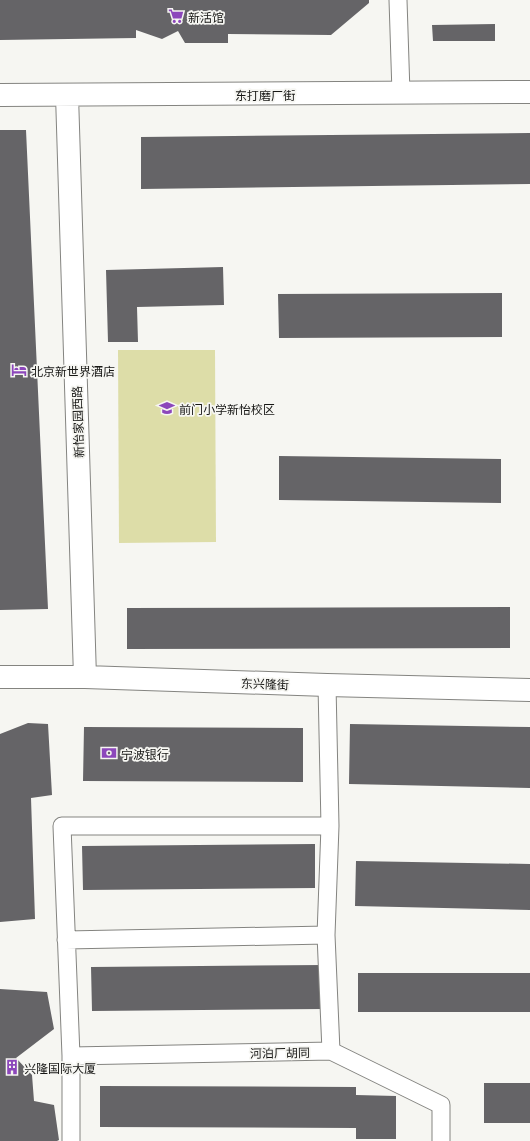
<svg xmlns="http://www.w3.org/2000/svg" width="530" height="1141" font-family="Georgia,'Noto Sans SC',serif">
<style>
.green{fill:#dddda8}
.building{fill:#656467}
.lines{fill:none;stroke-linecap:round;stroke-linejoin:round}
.minor-casing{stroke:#848480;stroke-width:19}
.tertiary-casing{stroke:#848480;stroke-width:24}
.minor{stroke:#fff;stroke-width:17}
.tertiary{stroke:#fff;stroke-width:22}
.labels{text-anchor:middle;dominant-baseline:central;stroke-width:3.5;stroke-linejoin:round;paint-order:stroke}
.poi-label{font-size:12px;fill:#171715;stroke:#f6f6f2;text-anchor:start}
.street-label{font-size:12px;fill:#171715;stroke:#f6f6f2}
</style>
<rect width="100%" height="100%" fill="#f6f6f2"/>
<path class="green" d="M118,350H215L216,542L119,543Z"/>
<path class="building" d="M0,0H369V3L331,35L228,34V43H185L178,31L162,39L136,30V38L0,40Z
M495,24V41H433L432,25Z
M0,130H26L48,609L0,610Z
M530,133V184L141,189V137Z
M223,267L224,305L137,307L138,342H108L106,270Z
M502,293V337L279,338L278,294Z
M279,456L501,459V503L279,500Z
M510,607V648L127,649V608Z
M28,723L48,724L52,795L31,798L35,919L0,922V734Z
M350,724L530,727V788L349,784Z
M84,727L303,728V782L83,781Z
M315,844V888L83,890L82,846Z
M356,861L530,864V910L355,906Z
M324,965V1009L92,1011L91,967Z
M358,973H530V1012H358Z
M0,989L47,992L54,1029L16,1058L32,1075L34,1101L54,1105L59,1140L57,1141H0Z
M484,1083H530V1123H484Z
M100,1086L356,1087V1095L396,1096V1139H356V1128L100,1127Z"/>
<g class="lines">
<g class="minor-casing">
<path id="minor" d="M398,0L401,93
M327,685L330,826L326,935L331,1051
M66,940L326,935
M71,1056L331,1051L441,1105V1141
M71,1141V1056L62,826H330"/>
</g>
<g class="tertiary-casing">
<path id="tertiary" d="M0,95L530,92
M67,95L85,677
M0,677H85L327,685L530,690"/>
</g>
<use href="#minor" class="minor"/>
<use href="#tertiary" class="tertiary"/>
</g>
<defs>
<g id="supermarket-bare" transform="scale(1.2)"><path d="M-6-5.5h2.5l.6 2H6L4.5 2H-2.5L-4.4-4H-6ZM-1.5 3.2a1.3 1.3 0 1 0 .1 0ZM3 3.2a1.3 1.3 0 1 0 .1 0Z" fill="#8c47bb" stroke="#f6f6f2" stroke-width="2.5" paint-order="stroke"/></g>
<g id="hotel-bare" transform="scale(1.2)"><path d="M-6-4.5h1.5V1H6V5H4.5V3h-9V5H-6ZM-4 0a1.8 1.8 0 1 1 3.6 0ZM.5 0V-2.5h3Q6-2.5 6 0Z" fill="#8c47bb" stroke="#f6f6f2" stroke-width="2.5" paint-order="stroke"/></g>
<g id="school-bare" transform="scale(1.2)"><path d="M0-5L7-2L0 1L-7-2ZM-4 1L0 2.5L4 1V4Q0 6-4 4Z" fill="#8c47bb" stroke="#f6f6f2" stroke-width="2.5" paint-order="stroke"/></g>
<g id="bank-bare" transform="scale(1.2)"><path d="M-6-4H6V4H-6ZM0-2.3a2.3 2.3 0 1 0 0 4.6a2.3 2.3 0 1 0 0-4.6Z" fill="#8c47bb" stroke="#f6f6f2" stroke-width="2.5" paint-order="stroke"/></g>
<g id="building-bare" transform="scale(1.2)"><path d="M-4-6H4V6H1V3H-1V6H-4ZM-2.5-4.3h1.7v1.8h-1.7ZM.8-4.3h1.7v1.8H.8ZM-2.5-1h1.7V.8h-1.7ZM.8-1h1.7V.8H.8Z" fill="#8c47bb" stroke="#f6f6f2" stroke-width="2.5" paint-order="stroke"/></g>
</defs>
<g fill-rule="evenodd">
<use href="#supermarket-bare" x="176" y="16"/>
<use href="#hotel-bare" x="19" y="370"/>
<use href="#school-bare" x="167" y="408"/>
<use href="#bank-bare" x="109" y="753"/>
<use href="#building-bare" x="12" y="1067"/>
</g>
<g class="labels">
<g class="poi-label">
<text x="188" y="16">新活馆</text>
<text x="31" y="370">北京新世界酒店</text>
<text x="179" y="408">前门小学新怡校区</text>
<text x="121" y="753">宁波银行</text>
<text x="24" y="1067">兴隆国际大厦</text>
</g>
<g class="street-label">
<text x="265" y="94">东打磨厂街</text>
<text transform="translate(77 422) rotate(-92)">新怡家园西路</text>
<text transform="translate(265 683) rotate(2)">东兴隆街</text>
<text transform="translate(280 1052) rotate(-1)">河泊厂胡同</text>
</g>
</g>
</svg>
